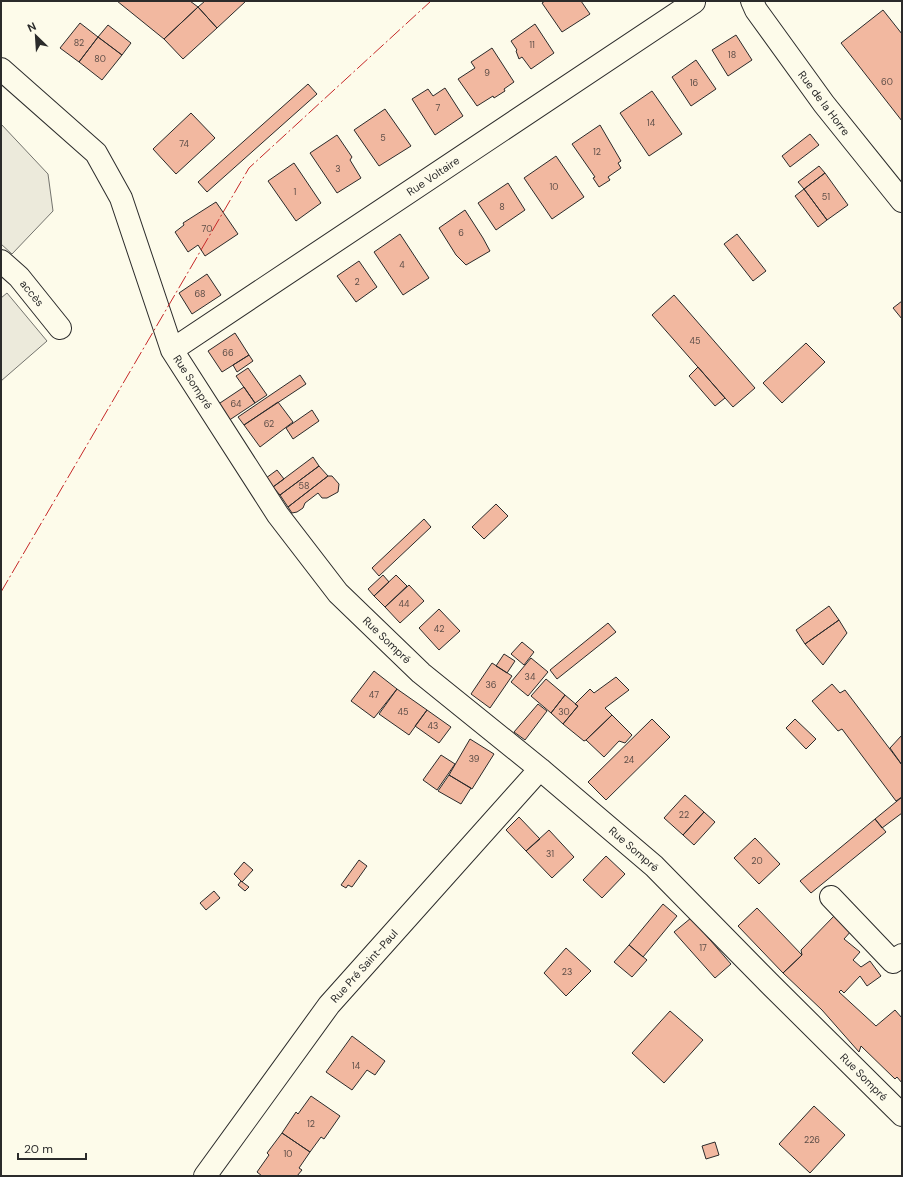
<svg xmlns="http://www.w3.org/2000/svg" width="903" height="1177" font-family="'DM Sans',sans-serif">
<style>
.parking{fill:#eceadb;stroke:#74746e}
.building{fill:#f2b8a0;stroke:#2b2b2b}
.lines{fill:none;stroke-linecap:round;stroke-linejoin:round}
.minor-casing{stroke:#2b2b2b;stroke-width:24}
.minor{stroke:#fdfbea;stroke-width:22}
.power{stroke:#c62828;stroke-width:1;stroke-dasharray:14 3 2 3;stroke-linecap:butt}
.labels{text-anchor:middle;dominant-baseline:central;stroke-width:3;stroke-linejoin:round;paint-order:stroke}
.number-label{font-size:9px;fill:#5d4e48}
.street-label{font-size:11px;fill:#2b2b2b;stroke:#fdfbea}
</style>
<rect width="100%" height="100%" fill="#fdfbea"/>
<path class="parking" d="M1,124L48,174L53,211L12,254L1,244Z
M7,293L47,341L1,381V298Z"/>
<path class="building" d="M117,1H190L198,7L164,39Z
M205,1H246L217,28L198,7Z
M545,1H581L590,14L562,32L542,3Z
M198,7L217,28L183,59L164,39Z
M883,10L902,34V121L841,43Z
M80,23L98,37L79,62L60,48Z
M535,24L554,53L531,69L522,57L519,59L516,51L517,50L511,41Z
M108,25L131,43L122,55L98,37Z
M736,35L752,60L728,76L712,50Z
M98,37L122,55L102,80L79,62Z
M492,48L514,82L504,89L505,91L494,98L493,96L477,106L458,79L475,68L471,62Z
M696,60L716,89L691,106L672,77Z
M308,84L317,94L207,192L198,182Z
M445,88L463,116L435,135L412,99L428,89L433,96Z
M652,91L682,134L649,156L620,113Z
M385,109L411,146L379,166L354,130Z
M191,113L215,138L176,174L153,149Z
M600,125L621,161L618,163L621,168L608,177L610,180L599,187L593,178L595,177L572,144Z
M810,134L819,145L790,167L782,156Z
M337,135L352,157L350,160L361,178L337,193L310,153Z
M556,156L584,197L552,219L524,178Z
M294,163L321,203L296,221L268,181Z
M819,166L825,173L804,189L798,182Z
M825,173L848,205L827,220L804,189Z
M508,183L525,210L496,230L478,203Z
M804,189L827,220L818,227L795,196Z
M216,202L238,234L205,256L198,245L188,252L175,232L184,225L183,223Z
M465,210L483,238L490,251L466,265L456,255L439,228Z
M400,234L429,278L403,295L374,252Z
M737,234L766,271L753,281L724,244Z
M359,261L377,287L356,302L337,276Z
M207,274L221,295L192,314L179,293Z
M674,295L755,388L733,407L652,315Z
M902,301V319L893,308Z
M235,333L249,355L222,372L208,351Z
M806,343L825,362L782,403L763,383Z
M249,355L253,361L237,372L233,365Z
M698,367L725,398L715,406L689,376Z
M248,368L267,395L255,403L236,376Z
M300,375L306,384L244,425L238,417Z
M244,387L255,403L228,421L217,405Z
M278,402L293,422L260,447L244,425Z
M312,410L319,421L293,439L286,428Z
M313,457L319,466L280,495L273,487Z
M319,466L328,476L288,507L280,495Z
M277,470L284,479L273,487L266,478Z
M328,476H332L339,484L338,492L327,498H322L318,493L305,503L303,508L297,512L292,513L288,507Z
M496,504L508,516L484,539L472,527Z
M424,519L431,527L379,576L372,568Z
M383,575L389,582L374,596L368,589Z
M396,575L407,586L385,607L374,596Z
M409,585L424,601L400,623L385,607Z
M829,606L839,620L805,644L796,630Z
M439,609L460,631L439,650L419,628Z
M839,620L847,633L823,665L805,644Z
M608,623L616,632L557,679L550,670Z
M522,642L534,652L524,665L511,654Z
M504,654L515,661L507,673L496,666Z
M531,658L548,672L528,696L511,682Z
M492,663L512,676L490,708L471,694Z
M374,671L397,689L374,718L351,701Z
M616,677L629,690L605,708L612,715L586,740L584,741L563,724L578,706L575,704L590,689L594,693Z
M546,679L565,695L551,713L531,696Z
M832,684L840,693L845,690L902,765V797L896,801L842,729L838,731L812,701Z
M397,689L427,710L409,735L379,714Z
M565,695L578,706L563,724L551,713Z
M538,704L547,711L525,740L514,732Z
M427,710L451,727L439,743L415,726Z
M612,715L632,735L625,743L619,741L604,757L586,740Z
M652,719L670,737L606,800L588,782Z
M795,719L816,739L806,749L786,728Z
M902,735V765L890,748Z
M470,739L494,754L472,789L449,775Z
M441,755L455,764L437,790L423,780Z
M449,775L471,788L461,804L438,791Z
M685,795L704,812L683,835L664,818Z
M902,797V813L882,828L875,819Z
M704,812L715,822L694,845L683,835Z
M519,817L540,839L526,851L506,830Z
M875,819L886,832L811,893L800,881Z
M549,830L574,857L552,878L526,851Z
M755,838L780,864L759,884L734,858Z
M606,856L625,874L602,898L583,880Z
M359,860L367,866L352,887L348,885L346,888L341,885Z
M244,862L253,870L242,882L234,874Z
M241,881L249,887L245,891L238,885Z
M214,891L220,898L206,910L200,903Z
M663,904L677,916L643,957L629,945Z
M757,908L802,955L783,973L738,926Z
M835,915L852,930L844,939L860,952L853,960L861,967L870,961L881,976L867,986L860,976L844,993L841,990L839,992L876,1026L895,1010L902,1018V1083L897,1077L895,1079L861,1046L859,1052L822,1010L783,973L802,955L801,950Z
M691,918L731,964L715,978L674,932Z
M629,945L647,960L632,977L614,962Z
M566,948L591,971L566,996L544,973Z
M670,1011L703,1040L664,1083L632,1053Z
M352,1036L385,1061L375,1075L367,1070L352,1090L326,1072Z
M311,1096L340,1116L324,1139L321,1137L310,1152L282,1133L296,1112L298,1114Z
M814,1106L845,1135L810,1173L779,1144Z
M282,1133L310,1152L299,1168L302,1170L297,1176H262L257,1172L269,1155L267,1153Z
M715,1142L719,1155L706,1159L702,1146Z"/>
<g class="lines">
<g class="minor-casing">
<path id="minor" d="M752,1L756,10L824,104L902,201
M1,69L96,153L121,198L172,350L278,515L338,593L421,673L540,769L654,866L771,985L902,1115
M1,261L19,277L60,328
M172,350L694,2
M831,897L893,962L902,955
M205,1176L329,1005L540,769"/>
</g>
<use href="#minor" class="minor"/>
<path class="power" d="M1,592L249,168L431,1"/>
</g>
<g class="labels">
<g class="number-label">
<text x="79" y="43">82</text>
<text x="532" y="45">11</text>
<text x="732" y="55">18</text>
<text x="100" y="59">80</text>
<text x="487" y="73">9</text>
<text x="887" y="82">60</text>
<text x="694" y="83">16</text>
<text x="438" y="108">7</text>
<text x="651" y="123">14</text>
<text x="383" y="138">5</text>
<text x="184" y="144">74</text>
<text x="597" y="152">12</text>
<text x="338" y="169">3</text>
<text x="554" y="187">10</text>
<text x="295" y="192">1</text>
<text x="826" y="197">51</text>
<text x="502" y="207">8</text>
<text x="207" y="229">70</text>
<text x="461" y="233">6</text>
<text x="402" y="265">4</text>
<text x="357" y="282">2</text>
<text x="200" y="294">68</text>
<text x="695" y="341">45</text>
<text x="228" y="353">66</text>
<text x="236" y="404">64</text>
<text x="269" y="424">62</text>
<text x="304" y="486">58</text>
<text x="404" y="604">44</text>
<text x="439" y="629">42</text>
<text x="530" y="677">34</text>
<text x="491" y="685">36</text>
<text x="374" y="695">47</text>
<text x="403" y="712">45</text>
<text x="564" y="712">30</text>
<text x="433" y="726">43</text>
<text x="474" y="759">39</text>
<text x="629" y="760">24</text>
<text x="684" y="815">22</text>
<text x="550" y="854">31</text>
<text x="757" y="861">20</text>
<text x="703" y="948">17</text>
<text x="567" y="972">23</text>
<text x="356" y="1066">14</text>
<text x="311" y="1124">12</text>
<text x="812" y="1140">226</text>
<text x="288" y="1154">10</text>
</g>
<g class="street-label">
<text transform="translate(824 103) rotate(53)">Rue de la Horre</text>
<text transform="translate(433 176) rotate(-34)">Rue Voltaire</text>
<text transform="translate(32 293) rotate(51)">accès</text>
<text transform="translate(193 382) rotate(57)">Rue Sompré</text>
<text transform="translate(387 640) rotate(44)">Rue Sompré</text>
<text transform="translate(634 849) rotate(41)">Rue Sompré</text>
<text transform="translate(364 966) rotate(-48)">Rue Pré Saint-Paul</text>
<text transform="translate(864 1077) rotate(45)">Rue Sompré</text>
</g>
</g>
<rect width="903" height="1177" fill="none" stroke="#2b2b2b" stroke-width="4"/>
<g transform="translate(36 36) rotate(335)" stroke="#fdfbea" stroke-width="3" paint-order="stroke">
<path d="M0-3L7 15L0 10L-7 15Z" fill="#2b2b2b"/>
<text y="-6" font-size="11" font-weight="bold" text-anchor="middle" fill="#2b2b2b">N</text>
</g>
<path d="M18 1153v6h68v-6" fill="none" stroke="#2b2b2b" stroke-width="2"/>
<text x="24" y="1153" font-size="12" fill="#2b2b2b" stroke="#fdfbea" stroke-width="3" paint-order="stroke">20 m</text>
</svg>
